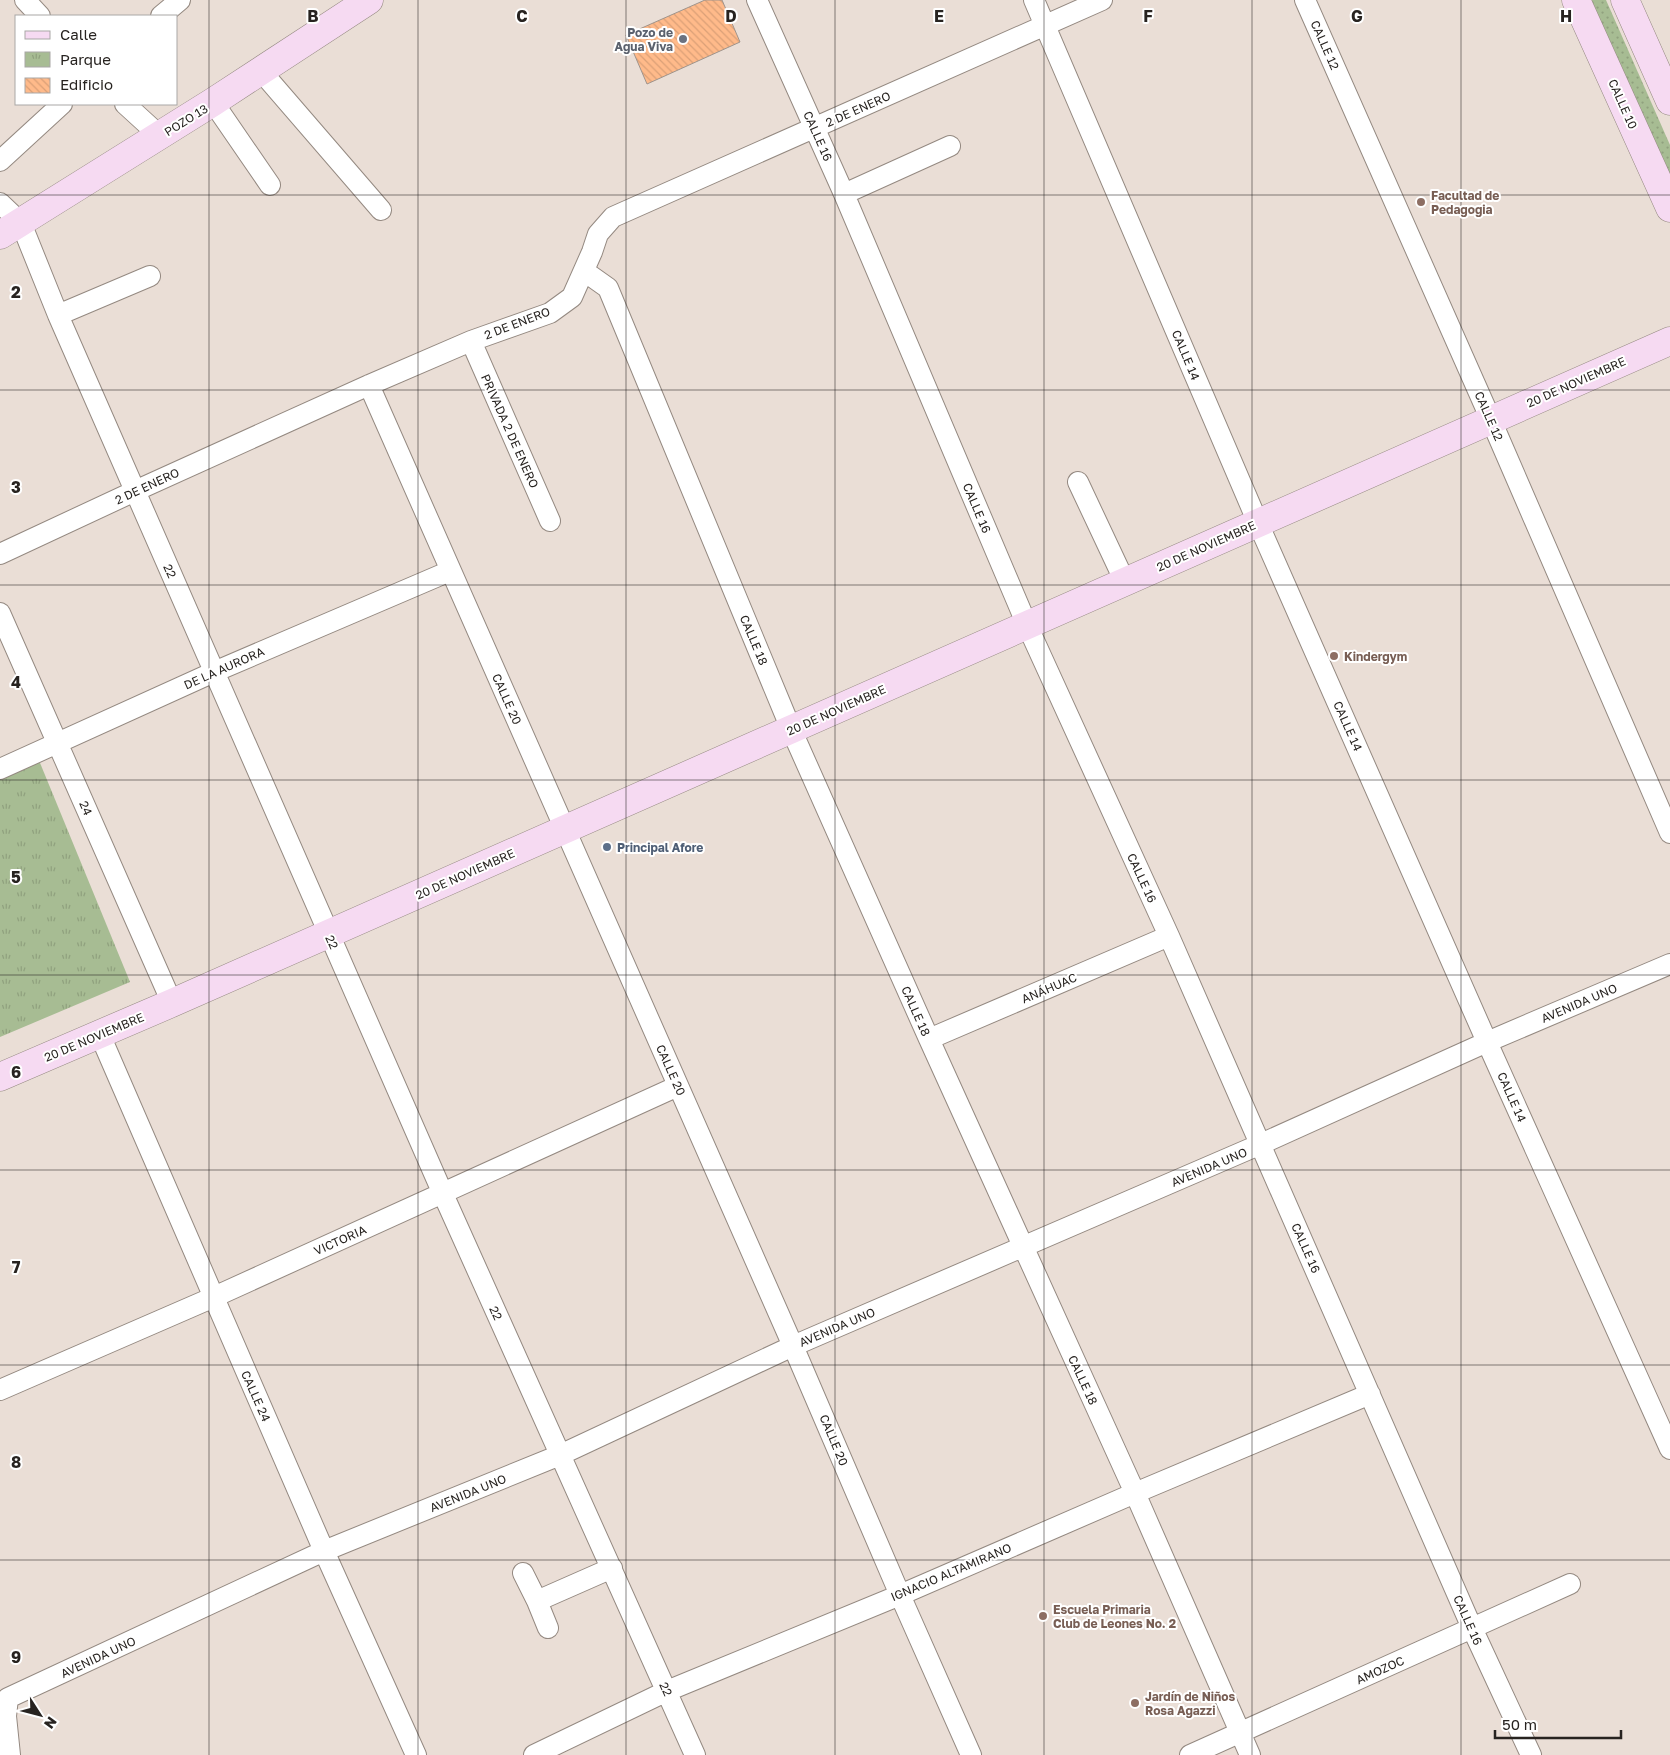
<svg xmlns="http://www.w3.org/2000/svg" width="1670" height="1755" font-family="'Golos Text',sans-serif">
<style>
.grass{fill:url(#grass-dots)}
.park{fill:url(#park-tufts)}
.building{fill:url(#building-back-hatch);stroke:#9f948c}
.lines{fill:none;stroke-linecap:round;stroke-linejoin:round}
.minor-casing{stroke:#948981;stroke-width:22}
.secondary-casing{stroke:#948981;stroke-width:29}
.minor{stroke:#fff;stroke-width:20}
.secondary{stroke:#f6daf2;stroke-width:28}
.grid{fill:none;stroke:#272320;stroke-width:1;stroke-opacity:0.55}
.worship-dot{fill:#6b7280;stroke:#fff;stroke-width:2}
.education-dot{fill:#8d6e63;stroke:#fff;stroke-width:2}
.service-dot{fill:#5c6f8a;stroke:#fff;stroke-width:2}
.labels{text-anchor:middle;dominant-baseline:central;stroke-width:4;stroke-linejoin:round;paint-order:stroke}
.worship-label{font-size:12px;font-weight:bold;fill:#5b616d;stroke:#fff;text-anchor:end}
.street-label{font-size:12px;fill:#272320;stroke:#fff}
.education-label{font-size:12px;font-weight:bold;fill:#785e54;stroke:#fff;text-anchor:start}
.service-label{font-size:12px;font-weight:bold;fill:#4e5e75;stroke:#fff;text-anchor:start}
.grid-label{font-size:16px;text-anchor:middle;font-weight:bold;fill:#272320;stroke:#fff;stroke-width:4;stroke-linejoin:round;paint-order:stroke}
</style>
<defs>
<pattern id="grass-dots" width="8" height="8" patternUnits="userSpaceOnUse" patternTransform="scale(1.25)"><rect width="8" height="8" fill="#a7bc93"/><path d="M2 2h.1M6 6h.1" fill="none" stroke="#90a17e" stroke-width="1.8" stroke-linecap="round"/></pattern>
<pattern id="park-tufts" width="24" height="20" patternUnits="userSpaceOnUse" patternTransform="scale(1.25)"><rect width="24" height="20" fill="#a7bc93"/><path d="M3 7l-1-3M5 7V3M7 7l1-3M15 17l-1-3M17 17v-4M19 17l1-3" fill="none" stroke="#90a17e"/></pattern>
<pattern id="building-back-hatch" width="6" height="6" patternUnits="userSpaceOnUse" patternTransform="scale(1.25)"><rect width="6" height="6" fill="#ffba8a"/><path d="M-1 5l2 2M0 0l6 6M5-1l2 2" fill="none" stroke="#dba077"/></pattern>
</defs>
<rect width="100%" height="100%" fill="#eaded6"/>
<path class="grass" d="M1586,0H1606L1670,145V194Z"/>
<path class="park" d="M38,758L130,982L0,1037V778Z"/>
<path class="building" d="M705,0H722L740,42L647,84L626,35Z"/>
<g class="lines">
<g class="minor-casing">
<path id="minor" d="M25,0L40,16
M757,0L844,194L1027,625L1169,936L1472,1628L1531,1755
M1034,0L1258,523L1487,1042L1670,1449
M1305,0L1491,420L1670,833
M161,16L180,0
M261,71L381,210
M213,102L270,185
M125,104L160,136
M0,161L62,104
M844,194L950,146
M0,203L21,223L58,315L443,1194L695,1755
M584,271L608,288L791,729L929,1039L1135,1493L1250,1755
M58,315L150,276
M471,341L550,521
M369,385L793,1346L900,1595L971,1755
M1078,482L1125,582
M0,554L135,491L369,385L471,341L550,313L572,297L592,252L598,234L613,217L1102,0
M0,613L172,1003
M0,769L214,672L450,571
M100,1035L324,1551L416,1755
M929,1039L1169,936
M0,1390L214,1297L678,1086
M523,1573L537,1601L548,1628
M537,1601L612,1568
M10,1755L6,1716L8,1698L324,1551L560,1455L793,1346L1261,1144L1487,1042L1670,964
M534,1755L667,1691L900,1595L1135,1493L1370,1394
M1190,1755L1570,1584"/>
</g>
<g class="secondary-casing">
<path id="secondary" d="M1576,0L1670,208
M1625,0L1670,101
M0,235L213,102L369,0
M0,1077L172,1003L1670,341"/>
</g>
<use href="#minor" class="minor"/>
<use href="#secondary" class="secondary"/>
</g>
<path class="grid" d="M209,0V1755M418,0V1755M626,0V1755M835,0V1755M1044,0V1755M1252,0V1755M1461,0V1755M0,195H1670M0,390H1670M0,585H1670M0,780H1670M0,975H1670M0,1170H1670M0,1365H1670M0,1560H1670"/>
<circle class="worship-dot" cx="683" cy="39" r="5"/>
<g class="education-dot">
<circle cx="1421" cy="202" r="5"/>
<circle cx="1334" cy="656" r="5"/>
<circle cx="1043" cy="1616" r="5"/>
<circle cx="1135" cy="1703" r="5"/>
</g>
<circle class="service-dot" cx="607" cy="847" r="5"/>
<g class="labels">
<g class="worship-label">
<text x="673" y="32">Pozo de<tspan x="673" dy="14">Agua Viva</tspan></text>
</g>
<g class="street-label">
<text transform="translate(1325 45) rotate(66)">CALLE 12</text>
<text transform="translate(1623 104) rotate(66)">CALLE 10</text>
<text transform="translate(858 109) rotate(-24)">2 DE ENERO</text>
<text transform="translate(186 120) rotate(-32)">POZO 13</text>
<text transform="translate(818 136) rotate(66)">CALLE 16</text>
<text transform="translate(517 323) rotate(-21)">2 DE ENERO</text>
<text transform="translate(1186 355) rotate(67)">CALLE 14</text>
<text transform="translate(1576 382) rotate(-24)">20 DE NOVIEMBRE</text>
<text transform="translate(1489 416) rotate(66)">CALLE 12</text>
<text transform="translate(510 431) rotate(66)">PRIVADA 2 DE ENERO</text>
<text transform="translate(147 486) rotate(-25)">2 DE ENERO</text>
<text transform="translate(977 508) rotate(67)">CALLE 16</text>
<text transform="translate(1206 546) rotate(-24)">20 DE NOVIEMBRE</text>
<text transform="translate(170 571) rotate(66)">22</text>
<text transform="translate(754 640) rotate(67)">CALLE 18</text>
<text transform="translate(224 668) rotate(-24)">DE LA AURORA</text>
<text transform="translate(507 699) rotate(66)">CALLE 20</text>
<text transform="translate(836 710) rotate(-24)">20 DE NOVIEMBRE</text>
<text transform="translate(1348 726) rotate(66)">CALLE 14</text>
<text transform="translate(86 808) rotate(66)">24</text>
<text transform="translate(465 874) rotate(-24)">20 DE NOVIEMBRE</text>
<text transform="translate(1142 878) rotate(65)">CALLE 16</text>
<text transform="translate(332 942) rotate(66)">22</text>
<text transform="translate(1049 988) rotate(-23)">ANÁHUAC</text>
<text transform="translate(1579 1003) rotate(-23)">AVENIDA UNO</text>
<text transform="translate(916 1011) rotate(66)">CALLE 18</text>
<text transform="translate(94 1037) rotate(-23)">20 DE NOVIEMBRE</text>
<text transform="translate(671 1070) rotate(66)">CALLE 20</text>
<text transform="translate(1512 1097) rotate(66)">CALLE 14</text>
<text transform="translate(1209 1167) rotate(-23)">AVENIDA UNO</text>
<text transform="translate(340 1240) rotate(-24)">VICTORIA</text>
<text transform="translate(1306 1248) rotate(66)">CALLE 16</text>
<text transform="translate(496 1313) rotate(66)">22</text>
<text transform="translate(837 1327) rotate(-23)">AVENIDA UNO</text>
<text transform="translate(1083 1380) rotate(65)">CALLE 18</text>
<text transform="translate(256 1396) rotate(66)">CALLE 24</text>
<text transform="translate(834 1440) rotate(67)">CALLE 20</text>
<text transform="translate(468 1493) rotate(-22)">AVENIDA UNO</text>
<text transform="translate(951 1572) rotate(-23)">IGNACIO ALTAMIRANO</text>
<text transform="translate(1468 1620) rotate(66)">CALLE 16</text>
<text transform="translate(98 1657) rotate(-25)">AVENIDA UNO</text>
<text transform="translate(1380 1670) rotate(-24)">AMOZOC</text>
<text transform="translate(666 1689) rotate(66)">22</text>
</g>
<g class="education-label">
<text x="1431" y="195">Facultad de<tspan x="1431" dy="14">Pedagogia</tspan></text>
<text x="1344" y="656">Kindergym</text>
<text x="1053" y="1609">Escuela Primaria<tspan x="1053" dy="14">Club de Leones No. 2</tspan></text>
<text x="1145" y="1696">Jardín de Niños<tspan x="1145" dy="14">Rosa Agazzi</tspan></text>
</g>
<g class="service-label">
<text x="617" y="847">Principal Afore</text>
</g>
</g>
<g class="grid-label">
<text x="313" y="22">B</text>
<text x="522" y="22">C</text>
<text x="731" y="22">D</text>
<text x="939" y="22">E</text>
<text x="1148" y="22">F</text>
<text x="1357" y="22">G</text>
<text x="1566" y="22">H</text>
<text x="16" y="298">2</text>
<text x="16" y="493">3</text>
<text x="16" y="688">4</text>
<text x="16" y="883">5</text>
<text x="16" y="1078">6</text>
<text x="16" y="1273">7</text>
<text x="16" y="1468">8</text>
<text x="16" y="1663">9</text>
</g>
<rect x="15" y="15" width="162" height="90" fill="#ffffff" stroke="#a9a7a6"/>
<rect x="25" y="31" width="25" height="8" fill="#f6daf2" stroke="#a9a7a6"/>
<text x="60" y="40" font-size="15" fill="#272320">Calle</text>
<rect x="25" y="52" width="25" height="15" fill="url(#park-tufts)" stroke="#a9a7a6"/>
<text x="60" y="65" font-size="15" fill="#272320">Parque</text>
<rect x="25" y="78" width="25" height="15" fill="url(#building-back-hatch)" stroke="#a9a7a6"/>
<text x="60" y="90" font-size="15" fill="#272320">Edificio</text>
<g transform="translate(40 1715) rotate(126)" stroke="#ffffff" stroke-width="4" paint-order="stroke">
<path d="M0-4L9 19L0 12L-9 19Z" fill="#272320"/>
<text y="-8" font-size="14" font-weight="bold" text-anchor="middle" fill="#272320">N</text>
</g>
<path d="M1495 1730v8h126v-8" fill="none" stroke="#272320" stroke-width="2.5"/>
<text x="1502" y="1730" font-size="15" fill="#272320" stroke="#ffffff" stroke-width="4" paint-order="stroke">50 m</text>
</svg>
